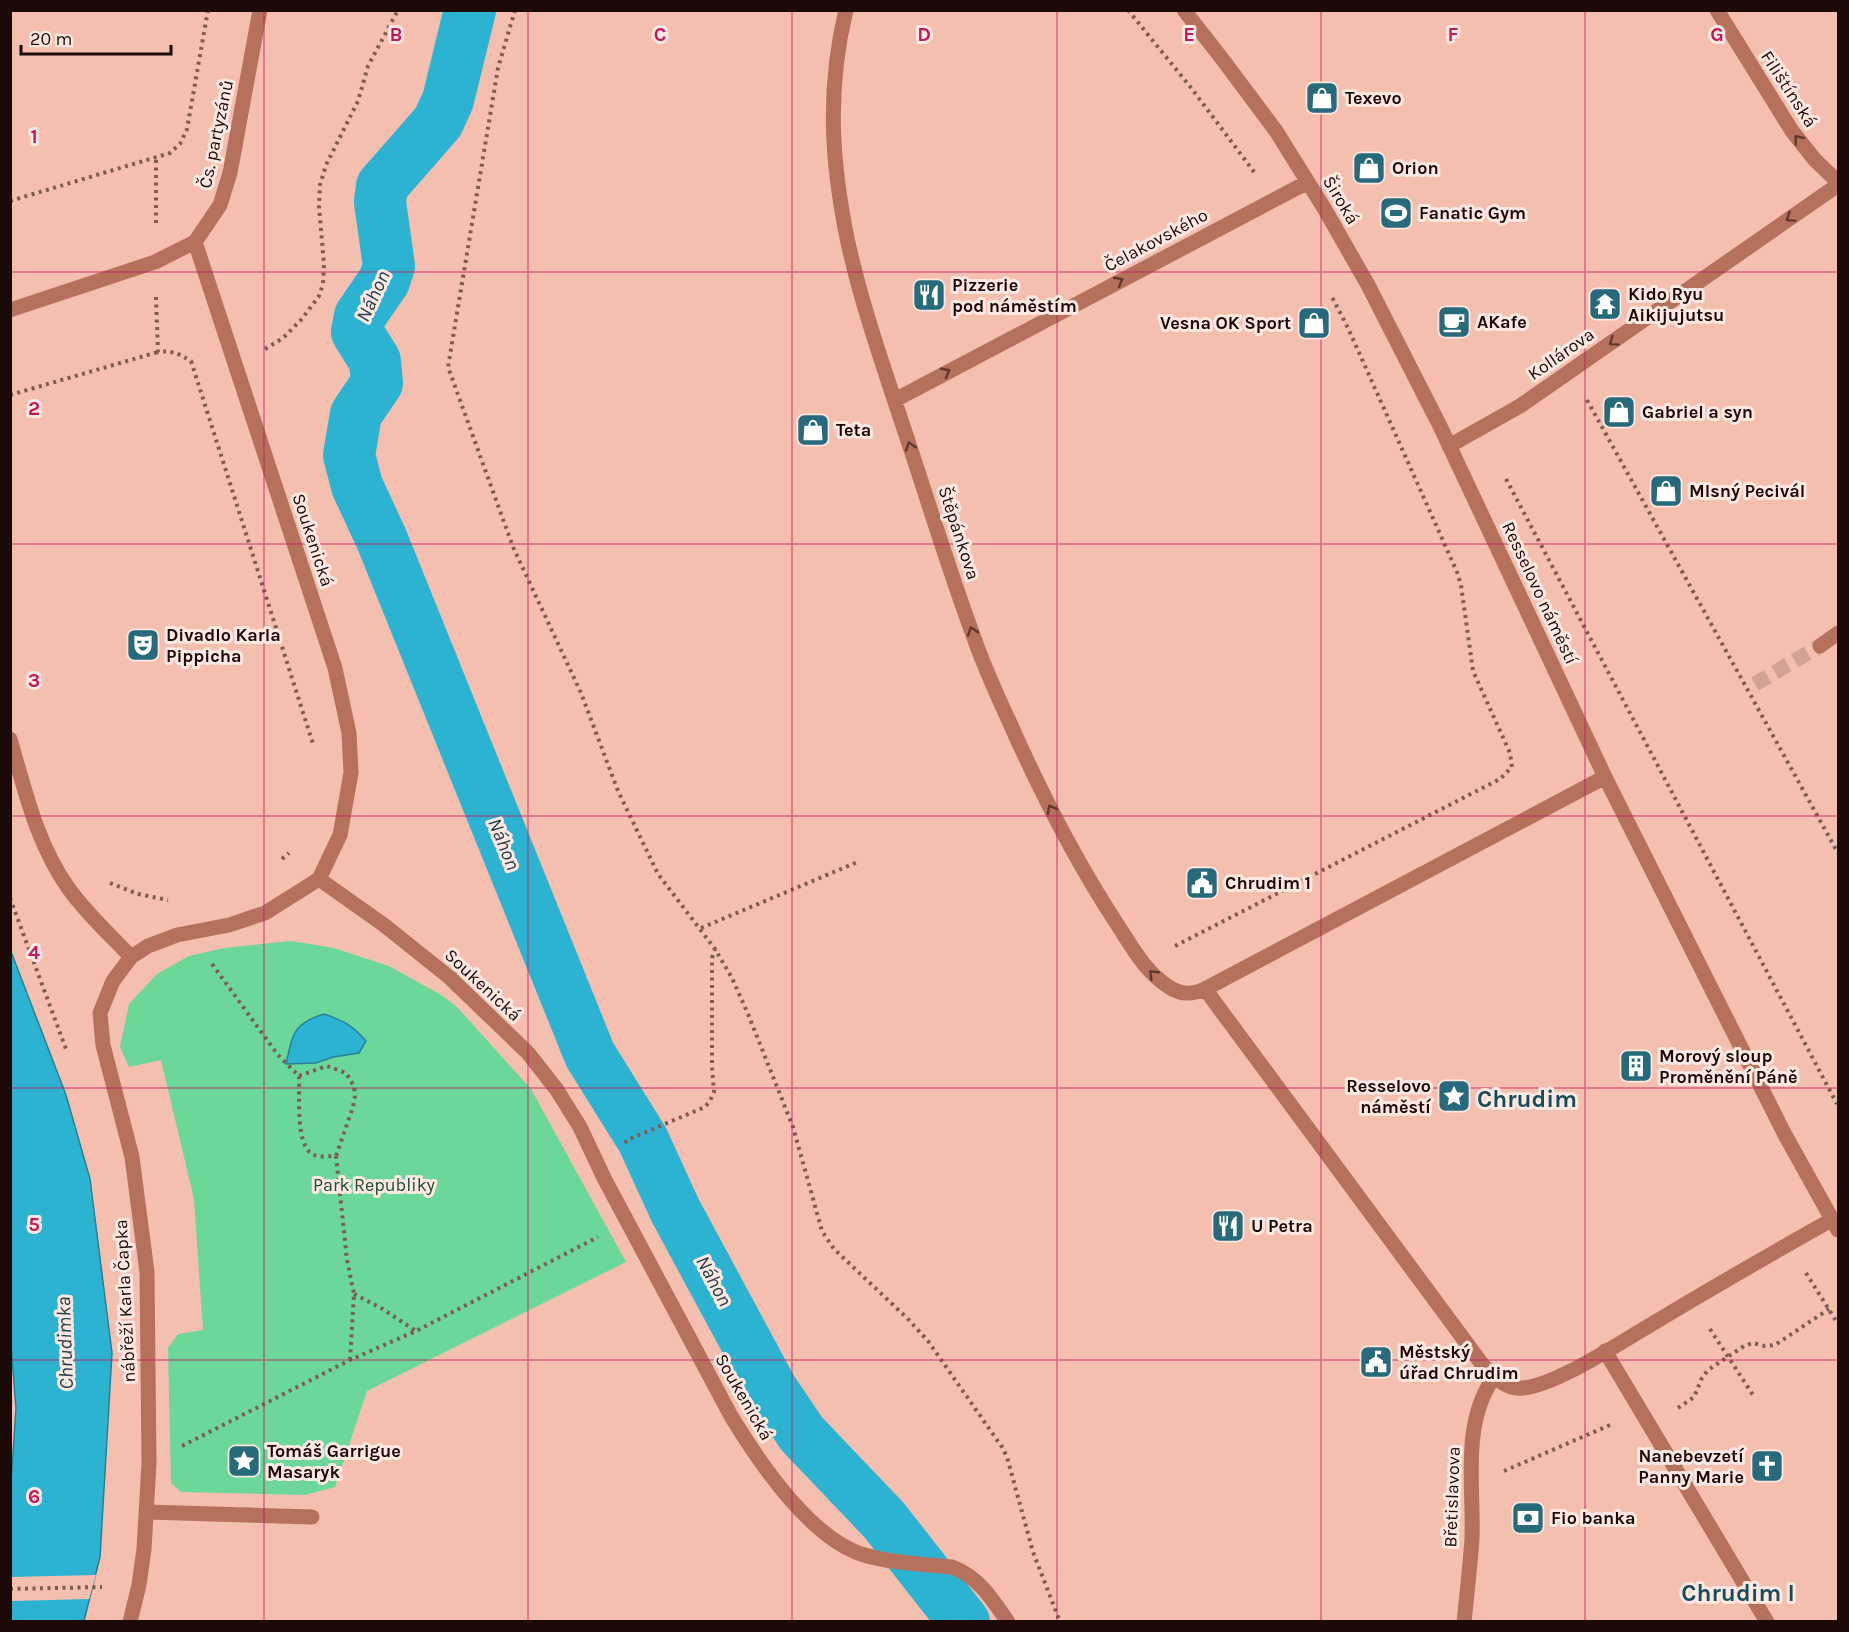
<svg xmlns="http://www.w3.org/2000/svg" width="1849" height="1632" font-family="Karla,sans-serif">
<style>
.green{fill:#6bd79a}
.water{fill:#2db3d2;stroke:#288094;stroke-width:1.5}
.pier{fill:#f4bfaf}
.lines{fill:none;stroke-linecap:round;stroke-linejoin:round}
.canal{stroke:#2db3d2;stroke-width:52}
.minor-tunnel{stroke:#d3a496;stroke-width:15;stroke-dasharray:15 8;stroke-linecap:butt}
.path{stroke:#7e5c52;stroke-width:4;stroke-dasharray:3 4.5;stroke-linecap:butt}
.minor{stroke:#b6715d;stroke-width:15}
.oneway{stroke:#61382d}
.grid{fill:none;stroke:#c2185b;stroke-width:1.5;stroke-opacity:0.55}
.labels{text-anchor:middle;dominant-baseline:central;stroke-width:6;stroke-linejoin:round;paint-order:stroke}
.street-label{font-size:18px;fill:#1b0a05;stroke:#fee8e1}
.poi-label{font-size:18px;font-weight:bold;fill:#1b0a05;stroke:#fee8e1;text-anchor:start}
.park-label{font-size:18px;fill:#1a4c32;stroke:#fee8e1}
.water-label{font-size:20px;font-style:italic;fill:#254048;stroke:#fee8e1}
.district-label{font-size:24px;font-weight:bold;fill:#164d5a;stroke:#fee8e1}
.grid-label{font-size:20px;text-anchor:middle;font-weight:bold;fill:#c2185b;stroke:#fee8e1;stroke-width:6;stroke-linejoin:round;paint-order:stroke}
</style>
<rect width="100%" height="100%" fill="#f4bfaf"/>
<path class="green" d="M291,941L334,948L389,966L443,996L458,1008L531,1089L626,1262L367,1391L335,1487L305,1495L181,1492L171,1483L168,1348L178,1334L203,1330L194,1199L161,1060L129,1067L120,1047L129,1004L157,974L189,956L224,948Z"/>
<path class="water" d="M10,949L66,1095L90,1179L112,1353L100,1557L84,1621H11L10,1499L16,1408L10,1333Z
M324,1014C344,1021 352,1025 366,1041L359,1053L333,1057L316,1063L286,1064C293,1034 292,1024 324,1014Z"/>
<path class="pier" d="M96,1575L89,1599L11,1601V1577Z"/>
<g class="lines">
<path class="canal" d="M470,10L448,100L438,122L382,186L380,202L389,266L384,281L360,316L357,332L375,361L377,383L356,414L349,455L357,486L382,540L590,1055L643,1140L675,1210L771,1388L802,1434L884,1520L964,1622"/>
<path class="minor-tunnel" d="M1755,684L1820,646"/>
<path class="path" d="M515,10L498,68L448,367L513,547L581,693L618,791L658,874L715,949L732,978L748,1014L793,1127L822,1231L834,1249L907,1318L928,1341L1002,1447L1007,1457L1033,1552L1060,1622
M1128,10L1192,89L1254,172
M10,201L170,153L180,144L187,129L208,10
M156,223V158
M156,297L158,352C172,350 179,354 191,361L313,744
M265,349L283,338L301,320L319,296L323,284L324,265L319,206L320,185L326,165L358,101L368,66L398,10
M10,395L158,352
M1587,400L1838,853
M1506,479L1837,1104
M282,859L289,853
M110,883L138,894L168,900
M10,898L66,1049
M701,928L860,861
M1175,946L1500,779L1512,767L1510,753L1473,671L1461,585L1457,572L1348,328L1332,297
M212,964L278,1055L299,1076C300,1095 295,1143 312,1154C319,1158 328,1156 336,1156L347,1260L354,1294L350,1360
M299,1076L327,1066L346,1073L354,1086L355,1096L353,1107L336,1156
M625,1143L627,1140L705,1107L710,1101L714,1092L712,1067V958L715,949
M1806,1273L1838,1324
M354,1294L381,1308L416,1331
M1710,1329L1753,1395
M1678,1408L1694,1397L1702,1378L1708,1370L1744,1346L1753,1343L1765,1346L1775,1345L1829,1309
M182,1446L350,1360L416,1331L598,1237
M1504,1471L1610,1425
M10,1589L102,1587"/>
<path class="minor" d="M846,10C827,89 831,159 847,238C861,304 886,374 907,438C929,504 949,570 973,635C983,664 996,693 1009,721C1040,791 1075,860 1117,924C1132,947 1145,972 1169,987C1181,995 1192,995 1205,989L1605,777
M1184,10L1223,60L1276,131L1324,208L1368,285L1440,426L1605,777L1784,1133L1838,1230
M1717,10L1792,131L1815,160L1838,182
M195,242L335,668L349,733L351,773L340,835L319,879
M10,310L155,262L195,242L220,205L230,173L260,10
M895,400L1308,182
M1449,446L1520,406L1838,185
M1820,646L1838,633
M10,739C25,790 37,845 69,889C87,914 110,935 131,957L113,981L100,1013L103,1045L132,1157L147,1272L149,1463L144,1549L139,1585L130,1622
M319,879L384,925L449,977L528,1053L557,1090L580,1127L604,1178L731,1416C759,1462 809,1536 861,1554C889,1563 923,1564 952,1567C979,1577 992,1599 1008,1622
M131,957L148,946L177,935L229,925L265,913L319,879
M1205,989L1482,1364C1493,1376 1506,1390 1523,1388C1555,1385 1613,1347 1642,1330C1705,1292 1769,1255 1833,1219
M1605,1351L1767,1622
M146,1512L312,1517
M1464,1622C1467,1594 1470,1566 1472,1539C1474,1485 1461,1424 1494,1377"/>
</g>
<defs><path id="oneway-chevron" d="M-2-3.5L2.5 0L-2 3.5" fill="none" stroke-width="1.6" stroke-linecap="round" stroke-linejoin="round" transform="scale(1.5)"/></defs>
<g class="oneway">
<use href="#oneway-chevron" transform="translate(1798 139) rotate(-129)"/>
<use href="#oneway-chevron" transform="translate(1790 218) rotate(145)"/>
<use href="#oneway-chevron" transform="translate(1119 281) rotate(-28)"/>
<use href="#oneway-chevron" transform="translate(1613 342) rotate(145)"/>
<use href="#oneway-chevron" transform="translate(946 372) rotate(-28)"/>
<use href="#oneway-chevron" transform="translate(910 446) rotate(-108)"/>
<use href="#oneway-chevron" transform="translate(972 631) rotate(-109)"/>
<use href="#oneway-chevron" transform="translate(1051 809) rotate(-118)"/>
<use href="#oneway-chevron" transform="translate(1153 974) rotate(-136)"/>
</g>
<path class="grid" d="M264,10V1622M528,10V1622M792,10V1622M1057,10V1622M1321,10V1622M1585,10V1622M10,272H1838M10,544H1838M10,816H1838M10,1088H1838M10,1360H1838"/>
<defs>
<g id="shop-square" transform="scale(1.725)"><rect x="-9" y="-9" width="18" height="18" rx="4" fill="#266a7b" stroke="#fee8e1"/><path d="M-5-2.5h2.3a2.7 3.5 0 0 1 5.4 0H5L5.5 6h-11ZM-1.5-2.5h3a1.5 2.3 0 0 0-3 0Z" fill="#fff"/></g>
<g id="stadium-square" transform="scale(1.725)"><rect x="-9" y="-9" width="18" height="18" rx="4" fill="#266a7b" stroke="#fee8e1"/><path d="M0-5a6.5 5 0 1 0 0 10a6.5 5 0 1 0 0-10ZM-3.5-1.8h7v3.6h-7Z" fill="#fff"/></g>
<g id="restaurant-square" transform="scale(1.725)"><rect x="-9" y="-9" width="18" height="18" rx="4" fill="#266a7b" stroke="#fee8e1"/><path d="M-5-6h1v4h1v-4h1v4h1v-4h1v5L-1.5 .5V6h-2V.5L-5-1ZM5-6V6H3V1.5H1.5Q1.5-4 5-6Z" fill="#fff"/></g>
<g id="temple-square" transform="scale(1.725)"><rect x="-9" y="-9" width="18" height="18" rx="4" fill="#266a7b" stroke="#fee8e1"/><path d="M0-6L5-2H3V0L6.5 2.5H4V6H1.5V3h-3V6H-4V2.5H-6.5L-3 0V-2H-5Z" fill="#fff"/></g>
<g id="cafe-square" transform="scale(1.725)"><rect x="-9" y="-9" width="18" height="18" rx="4" fill="#266a7b" stroke="#fee8e1"/><path d="M-5.5-4.5H6V0H3Q3 3.5 0 3.5H-2.5Q-5.5 3.5-5.5 0ZM3-3.2v2h1.7v-2ZM-6 4.5H4V6H-6Z" fill="#fff"/></g>
<g id="theatre-square" transform="scale(1.725)"><rect x="-9" y="-9" width="18" height="18" rx="4" fill="#266a7b" stroke="#fee8e1"/><path d="M-5-5.5Q0-4 5-5.5V0Q5 5 0 6Q-5 5-5 0ZM-3.3-2.5H-1v1.5H-3.3ZM1-2.5H3.3v1.5H1ZM-2.8 1Q0 5.5 2.8 1Z" fill="#fff"/></g>
<g id="civic-square" transform="scale(1.725)"><rect x="-9" y="-9" width="18" height="18" rx="4" fill="#266a7b" stroke="#fee8e1"/><path d="M-.6-6.5H3V-4.5H.6V-3L4-1V1h2V6H-6V1h2V-1L-.6-3ZM-1.2 2.5V6h2.4V2.5Z" fill="#fff"/></g>
<g id="building-square" transform="scale(1.725)"><rect x="-9" y="-9" width="18" height="18" rx="4" fill="#266a7b" stroke="#fee8e1"/><path d="M-4-6H4V6H1V3H-1V6H-4ZM-2.5-4.3h1.7v1.8h-1.7ZM.8-4.3h1.7v1.8H.8ZM-2.5-1h1.7V.8h-1.7ZM.8-1h1.7V.8H.8Z" fill="#fff"/></g>
<g id="sight-square" transform="scale(1.725)"><rect x="-9" y="-9" width="18" height="18" rx="4" fill="#266a7b" stroke="#fee8e1"/><path d="M0-6L1.8-2.2L6-1.7L2.9 1.2L3.7 5.4L0 3.3L-3.7 5.4L-2.9 1.2L-6-1.7L-1.8-2.2Z" fill="#fff"/></g>
<g id="church-square" transform="scale(1.725)"><rect x="-9" y="-9" width="18" height="18" rx="4" fill="#266a7b" stroke="#fee8e1"/><path d="M-1.2-6h2.4v3.5h3.3v2.4h-3.3V6h-2.4V-.1h-3.3v-2.4h3.3Z" fill="#fff"/></g>
<g id="bank-square" transform="scale(1.725)"><rect x="-9" y="-9" width="18" height="18" rx="4" fill="#266a7b" stroke="#fee8e1"/><path d="M-6-4H6V4H-6ZM0-2.3a2.3 2.3 0 1 0 0 4.6a2.3 2.3 0 1 0 0-4.6Z" fill="#fff"/></g>
</defs>
<g fill-rule="evenodd">
<use href="#shop-square" x="1322" y="98"/>
<use href="#shop-square" x="1369" y="168"/>
<use href="#stadium-square" x="1396" y="213"/>
<use href="#restaurant-square" x="929" y="295"/>
<use href="#temple-square" x="1605" y="304"/>
<use href="#cafe-square" x="1454" y="322"/>
<use href="#shop-square" x="1314" y="323"/>
<use href="#shop-square" x="1619" y="412"/>
<use href="#shop-square" x="813" y="430"/>
<use href="#shop-square" x="1666" y="491"/>
<use href="#theatre-square" x="143" y="645"/>
<use href="#civic-square" x="1202" y="883"/>
<use href="#building-square" x="1636" y="1066"/>
<use href="#sight-square" x="1454" y="1096"/>
<use href="#restaurant-square" x="1228" y="1226"/>
<use href="#civic-square" x="1376" y="1362"/>
<use href="#sight-square" x="244" y="1461"/>
<use href="#church-square" x="1767" y="1466"/>
<use href="#bank-square" x="1528" y="1518"/>
</g>
<g class="labels">
<g class="street-label">
<text transform="translate(1789 89) rotate(57)">Filištínská</text>
<text transform="translate(216 134) rotate(-78)">Čs. partyzánů</text>
<text transform="translate(1341 200) rotate(59)">Široká</text>
<text transform="translate(1156 240) rotate(-28)">Čelakovského</text>
<text transform="translate(1561 354) rotate(-35)">Kollárova</text>
<text transform="translate(959 533) rotate(72)">Štěpánkova</text>
<text transform="translate(313 540) rotate(72)">Soukenická</text>
<text transform="translate(1540 593) rotate(65)">Resselovo náměstí</text>
<text transform="translate(483 985) rotate(43)">Soukenická</text>
<text transform="translate(125 1301) rotate(-93)">nábřeží Karla Čapka</text>
<text transform="translate(744 1397) rotate(60)">Soukenická</text>
<text transform="translate(1452 1497) rotate(-88)">Břetislavova</text>
</g>
<g class="poi-label">
<text x="1345" y="98">Texevo</text>
<text x="1392" y="168">Orion</text>
<text x="1419" y="213">Fanatic Gym</text>
<text x="952" y="285">Pizzerie<tspan x="952" dy="21">pod náměstím</tspan></text>
<text x="1628" y="294">Kido Ryu<tspan x="1628" dy="21">Aikijujutsu</tspan></text>
<text x="1477" y="322">AKafe</text>
<text x="1291" y="323" text-anchor="end">Vesna OK Sport</text>
<text x="1642" y="412">Gabriel a syn</text>
<text x="836" y="430">Teta</text>
<text x="1689" y="491">Mlsný Pecivál</text>
<text x="166" y="635">Divadlo Karla<tspan x="166" dy="21">Pippicha</tspan></text>
<text x="1225" y="883">Chrudim 1</text>
<text x="1659" y="1056">Morový sloup<tspan x="1659" dy="21">Proměnění Páně</tspan></text>
<text x="1431" y="1086" text-anchor="end">Resselovo<tspan x="1431" dy="21">náměstí</tspan></text>
<text x="1251" y="1226">U Petra</text>
<text x="1399" y="1352">Městský<tspan x="1399" dy="21">úřad Chrudim</tspan></text>
<text x="267" y="1451">Tomáš Garrigue<tspan x="267" dy="21">Masaryk</tspan></text>
<text x="1744" y="1456" text-anchor="end">Nanebevzetí<tspan x="1744" dy="21">Panny Marie</tspan></text>
<text x="1551" y="1518">Fio banka</text>
</g>
<g class="park-label">
<text x="374" y="1185">Park Republiky</text>
</g>
<g class="water-label">
<text transform="translate(373 296) rotate(-65)">Náhon</text>
<text transform="translate(504 844) rotate(68)">Náhon</text>
<text transform="translate(714 1281) rotate(62)">Náhon</text>
<text transform="translate(65 1343) rotate(-92)">Chrudimka</text>
</g>
<g class="district-label">
<text x="1527" y="1099">Chrudim</text>
<text x="1738" y="1593">Chrudim I</text>
</g>
</g>
<g class="grid-label">
<text x="396" y="41">B</text>
<text x="660" y="41">C</text>
<text x="924" y="41">D</text>
<text x="1189" y="41">E</text>
<text x="1453" y="41">F</text>
<text x="1717" y="41">G</text>
<text x="34" y="143">1</text>
<text x="34" y="415">2</text>
<text x="34" y="687">3</text>
<text x="34" y="959">4</text>
<text x="34" y="1231">5</text>
<text x="34" y="1503">6</text>
</g>
<rect width="1849" height="1632" fill="none" stroke="#1b0a05" stroke-width="24"/>
<path d="M21 45v9h150v-9" fill="none" stroke="#1b0a05" stroke-width="3"/>
<text x="30" y="45" font-size="18" fill="#1b0a05" stroke="#fee8e1" stroke-width="4.5" paint-order="stroke">20 m</text>
</svg>
